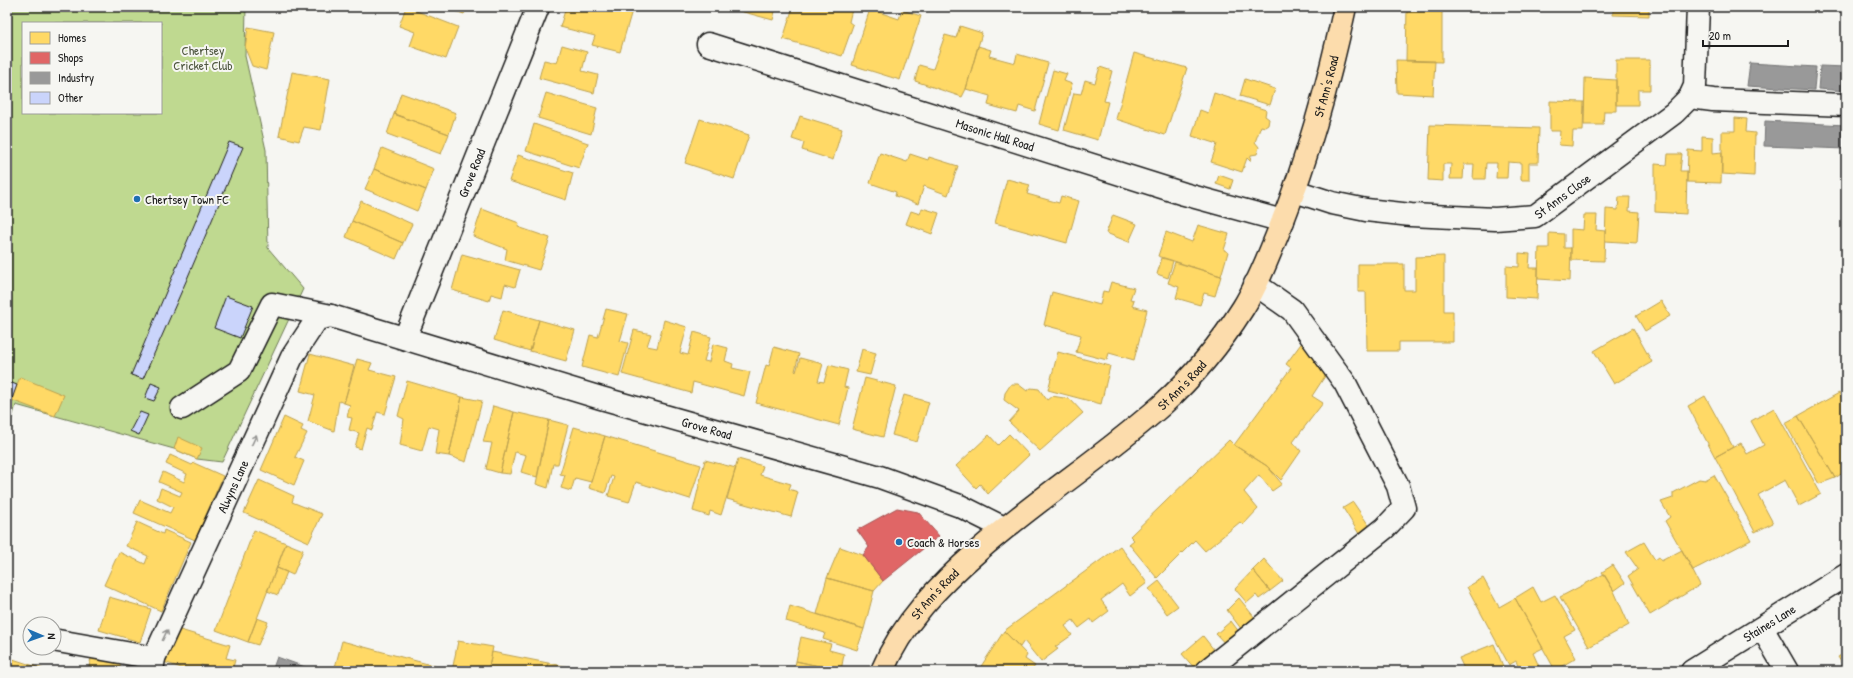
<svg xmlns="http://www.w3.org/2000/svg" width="1853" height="678" font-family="'Patrick Hand',sans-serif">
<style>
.green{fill:#bfd990;stroke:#6e7a56;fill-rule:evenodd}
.homes{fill:#ffd966;stroke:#bba050}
.shops{fill:#e06666;stroke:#a55050}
.industry{fill:#999;stroke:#747474}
.building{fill:#cad4fb;stroke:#1c1c1c}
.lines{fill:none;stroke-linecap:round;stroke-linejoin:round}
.minor-casing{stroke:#1c1c1c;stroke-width:25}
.major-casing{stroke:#1c1c1c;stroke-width:25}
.minor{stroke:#f6f6f2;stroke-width:22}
.major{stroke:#fcdcac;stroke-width:22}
.oneway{stroke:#949492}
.poi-dot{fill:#1f6fb2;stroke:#f6f6f2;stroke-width:1.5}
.labels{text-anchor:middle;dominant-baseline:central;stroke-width:4;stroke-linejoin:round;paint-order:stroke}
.park-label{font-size:13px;fill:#4d553f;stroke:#f6f6f2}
.street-label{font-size:13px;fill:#1c1c1c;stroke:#f6f6f2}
.poi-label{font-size:13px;fill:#1c1c1c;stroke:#f6f6f2;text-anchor:start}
</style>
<rect width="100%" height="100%" fill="#f6f6f2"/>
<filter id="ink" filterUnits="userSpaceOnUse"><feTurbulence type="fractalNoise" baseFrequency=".025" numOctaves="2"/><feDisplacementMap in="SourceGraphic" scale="8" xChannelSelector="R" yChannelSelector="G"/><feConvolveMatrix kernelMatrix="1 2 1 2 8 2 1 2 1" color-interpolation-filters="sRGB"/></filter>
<g filter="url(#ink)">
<path class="green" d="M7,7H246L245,56L266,150L268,248L303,289L222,462L197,459L174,449L16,405L7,434ZM23,23H161V113H23Z"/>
<path class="homes" d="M406,7L458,27L446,59L410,46L415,32L399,26Z
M443,7H467L464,14Z
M566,7H633L620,52L592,45L595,36L560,27Z
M725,7H776L773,20Z
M793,7L804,8L805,7H846L852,9L849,22L853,25L842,56L783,39Z
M1407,7H1442V62L1406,61Z
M1613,7H1649V16L1613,15Z
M870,9L899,19L902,10L921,16L900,80L852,65Z
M960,26L982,33L966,89L962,97L915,81L919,65L933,69L945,35L956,38Z
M248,27L274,32L266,70L252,66L245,48Z
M562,45L587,52L582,71L598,75L594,93L539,78L544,60L557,63Z
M978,46L991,50L989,56L1015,63L1017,54L1048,63L1035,111L1019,106L1017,113L988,105L990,96L966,89Z
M1134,53L1187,68L1165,135L1116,119Z
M1396,60L1435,61L1433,95L1397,93Z
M1616,60H1650V90H1638V105H1616Z
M1100,67L1112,71L1104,101L1108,102L1098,140L1064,130L1074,93L1081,94L1085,80L1095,83Z
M1053,70L1067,74L1064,81L1072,84L1059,130L1039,124Z
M292,72L330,79L321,130L304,127L299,141L279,136Z
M1585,78L1616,80V111H1604L1603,125H1584Z
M1245,79L1275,89L1270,105L1240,96Z
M401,93L456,113L449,134L394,114Z
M546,93L597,108L591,134L538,118Z
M1214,93L1266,110L1265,116L1269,119L1268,125L1265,127L1261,126L1255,142L1259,147L1257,154L1251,155L1250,161L1247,158L1242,172L1211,162L1217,144L1192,136L1200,110L1208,113Z
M1550,101L1584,102L1583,131H1573L1572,146L1559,145L1560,131H1550Z
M394,114L449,134L441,154L387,134Z
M800,116L842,129L833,160L802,150L804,143L792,139Z
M1735,118L1747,119L1746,132L1755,133L1754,176L1722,174V131H1735Z
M700,119L749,135L734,179L685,163Z
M534,124L588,143L579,168L526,151Z
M1430,125L1539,128L1538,163H1529V180H1521V163L1508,162L1507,178H1496L1497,163H1486L1485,179H1473L1474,164H1464L1463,179H1450L1451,164H1443V181L1428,180Z
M1702,136L1713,137V153L1722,152L1721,183L1687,182L1688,150L1702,151Z
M382,148L434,169L426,190L374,169Z
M880,153L907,162L910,154L928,160L929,157L958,166L948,195L924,186L918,204L895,196L896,192L870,183Z
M1668,154H1682L1680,171H1687L1686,214L1655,212V164L1667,165Z
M518,155L573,173L566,200L509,181Z
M374,169L426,190L417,211L365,189Z
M1219,175L1233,180L1230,189L1216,184Z
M1007,179L1030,185L1027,194L1059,203L1061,196L1079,201L1067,243L995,223Z
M1619,197H1630L1629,211L1639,212L1637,243L1605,241L1606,209L1618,210Z
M361,201L412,224L403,243L352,221Z
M922,208L939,213L932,234L906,224L911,211L920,214Z
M482,209L519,223L518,227L550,238L539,270L505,260L507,249L473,236Z
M1113,215L1137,224L1129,242L1106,233Z
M1584,215H1597L1596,230L1605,231L1604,261L1571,260V229L1583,230Z
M352,221L403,243L396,259L346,237Z
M1198,225L1229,234L1224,250L1228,252L1221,276L1158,256L1166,232L1192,242Z
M1549,233L1564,234V248H1571L1570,281L1538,279L1539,248H1549Z
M1519,253L1530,254L1529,268H1538L1537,299L1506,297V266L1519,267Z
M462,254L520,270L515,287L505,284L502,297L491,294L489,301L452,290Z
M1444,256V311H1453V342H1399V351H1367L1366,292H1358V264H1404V290H1415V257Z
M1162,258L1173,261L1168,278L1157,274Z
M1175,262L1221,276L1215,296L1204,293L1200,305L1176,298L1179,287L1168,283Z
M1111,282L1134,288L1130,299L1134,300L1132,306L1147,310L1134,360L1109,353L1107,360L1076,352L1081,335L1044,325L1052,292L1100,305L1103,291L1108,292Z
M1661,301L1670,316L1645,331L1636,316Z
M606,309L628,314L620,341L628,343L619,377L582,367L590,335L598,337Z
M503,310L539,320L530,351L494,340Z
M539,320L575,330L566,361L530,351Z
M664,320L687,327L680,353L688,355L694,332L711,337L704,361L709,362L713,344L728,348L725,361L733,364L732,368L750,372L744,396L693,382L691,393L622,374L634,330L651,334L647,346L657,348Z
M1633,328L1652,362L1614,384L1594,351Z
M1306,337L1329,370L1312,396L1323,403L1293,442L1301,451L1281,480L1267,466L1234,445L1291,368L1286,364Z
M774,347L799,354L795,371L796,372L800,358L823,364L818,381L824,382L829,365L848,370L844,387L848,388L839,425L756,403L766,365L769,366Z
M862,349L876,353L870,375L856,372Z
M1058,352L1110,366L1101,404L1048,390Z
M310,354L354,366L344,403L339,401L334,431L308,421L315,395L300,391Z
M357,359L372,363L369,370L396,377L385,414L377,412L372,430L367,428L361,449L355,447L359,433L349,430L352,418L347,417L350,405L344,403Z
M20,377L64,395L55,416L11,400Z
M865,378L896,386L883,437L852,429Z
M407,381L462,397L449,456L435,454L439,429L429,426L422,451L400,445L404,419L398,416Z
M1011,384H1018L1027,391L1031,388L1039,389L1047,400L1052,396L1070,399L1083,413L1040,451L1009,422L1019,411L1004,400L1005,393Z
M1839,393L1846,406V471L1835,478L1798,416Z
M904,395L929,402L917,442L892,435Z
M1705,396L1733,447L1715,457L1688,406Z
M7,397L12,399L7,408Z
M462,397L482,401L466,462L449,456Z
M493,406L514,412L500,473L486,469L492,443L483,442Z
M1774,408L1821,494L1799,506L1785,480L1758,495L1773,523L1755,532L1715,457L1741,443L1747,454L1764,445L1751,421Z
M514,412L549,420L537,477L521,472L526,455L515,452L510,474L500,473Z
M1798,416L1835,478L1819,484L1785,423Z
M284,417L303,426L301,430L307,433L295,457L304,461L294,485L261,470Z
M549,420L568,425L558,464H553L548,488L536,484Z
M574,427L605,436L591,482L575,478L571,491L561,488L565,475L560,474Z
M1009,434L1029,455L988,494L980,484L976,488L956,466L989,435L998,445Z
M605,436L701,465L690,499L636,482L629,502L608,496L614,477L611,476L605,493L589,488Z
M178,437L202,448L197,459L174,449Z
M1229,440L1234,445L1267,466L1282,484L1272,491L1259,475L1244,492L1258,509L1243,525L1240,522L1205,551L1195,540L1157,578L1129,544L1134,540L1130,536Z
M170,455L192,465L194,463L223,476L195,540L134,513L140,500L170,513L173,507L157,499L161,488L180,496L182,492L159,482L163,472L184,482L187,474L166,464Z
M738,459L763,466L760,475L791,484L789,489L798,492L791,517L727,499Z
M705,460L736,468L721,515L710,511L709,516L693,511Z
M1714,475L1751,540L1693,570L1665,521L1670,517L1661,502L1673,498V493L1699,479L1705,480Z
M259,480L294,496L292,502L322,514L309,542L244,513Z
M1353,502L1372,530L1361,537L1343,508Z
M137,522L163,534L164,530L191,542L161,611L104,585L119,552L145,564L148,556L126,546Z
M254,530L286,543L248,642L216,630Z
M1644,542L1655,560L1659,557L1661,561L1682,550L1700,585L1650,615L1628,576L1638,569L1626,552Z
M286,543L303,550L293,575L277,568Z
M1120,546L1147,583L1130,596L1122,584L1101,600L1109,611L1093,623L1091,619L1079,628L1073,620L1065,626L1072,635L1055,647L1058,649L1041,662L1024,641L1020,647L1004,631Z
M840,547L863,555L883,581L874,591L827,578Z
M1264,559L1283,581L1270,591L1253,570Z
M1613,565L1625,583L1614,591L1602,572Z
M277,568L287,572L278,595L267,591Z
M1253,570L1270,591L1259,599L1256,595L1247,603L1235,589Z
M1604,574L1614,591L1629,625L1589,647L1560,597Z
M827,578L874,591L864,629L817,614Z
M1483,578L1499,607L1515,598L1543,648L1533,653L1541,671H1520L1516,661L1509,665L1467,587Z
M1159,581L1178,606L1167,614L1149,589Z
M1533,587L1541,602L1555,595L1575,630L1564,636L1576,658L1555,670L1515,598Z
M109,597L151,609L140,642L99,630Z
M1239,598L1259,623L1245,634L1227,610Z
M790,606L864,629L857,650L823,639L825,633L786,621Z
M257,618L268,622L258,645L248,642Z
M1231,621L1242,636L1229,648L1216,634Z
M177,629L230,645L226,658L235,660L232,671H221L201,665L199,671H190L164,662Z
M1004,631L1027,655L1025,659L1035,666L1031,671H978Z
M1203,636L1218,655L1197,671L1182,654Z
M801,637L831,644L829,650L844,654L841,671L796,661Z
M342,641L435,666L433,671H334Z
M458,641L493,647L488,671H452Z
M1494,644L1505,671H1465L1459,658Z
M492,652L548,663L546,671H488Z
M1846,652V670L1838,657Z
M92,654L121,662L119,671H88Z
M7,657L43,669L42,671H7Z
M796,661L841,671H794Z
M548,663L579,669V671H546Z"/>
<path class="shops" d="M897,508L918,512L939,536L883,581L863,555L869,547L857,530Z"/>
<path class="industry" d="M1750,63L1816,67L1814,90L1747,86Z
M1820,66L1846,67V91L1818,89Z
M1765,121L1846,125V149L1764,146Z
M277,657L316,671H272Z"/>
<path class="building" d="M229,142L243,147L187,279L143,379L131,375Z
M226,296L253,306L240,338L214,328Z
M7,381L17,385L12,399L7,397Z
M151,383L161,387L154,401L145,398Z
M140,412L148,415L139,435L130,431Z"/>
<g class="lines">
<g class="minor-casing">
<g id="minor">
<path id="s1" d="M708,44L1184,194L1283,221"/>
<path d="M1690,97L1713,100L1846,105"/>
<path id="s2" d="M1295,191L1332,203L1366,210L1411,215L1495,219L1535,216L1674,113L1690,97L1695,86L1698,7"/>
<path id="s3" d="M405,338L538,7"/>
<path id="s4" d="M182,408L239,371L272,304L331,316L601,398L880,477L960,506L1004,528"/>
<path d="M1762,628L1787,671"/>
<path d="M58,641L154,658"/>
<path id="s5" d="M152,671L154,658L292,357L317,319L331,316"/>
<path d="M1206,671L1385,528L1404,508L1398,486L1345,383L1292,310L1255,284"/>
<path id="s6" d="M1692,671L1846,575"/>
</g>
</g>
<g class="major-casing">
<g id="major">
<path id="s7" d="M882,671C902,623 940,584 978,551C1037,499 1104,457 1162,405C1193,377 1221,343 1243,308C1258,284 1269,255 1280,228C1308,157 1329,82 1345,7"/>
</g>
</g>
<use href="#minor" class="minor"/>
<use href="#major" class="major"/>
</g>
<defs><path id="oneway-shaft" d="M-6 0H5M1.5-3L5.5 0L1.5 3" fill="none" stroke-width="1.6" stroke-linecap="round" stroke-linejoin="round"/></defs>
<g class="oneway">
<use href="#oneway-shaft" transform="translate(254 440) rotate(-65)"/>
<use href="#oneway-shaft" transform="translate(165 635) rotate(-65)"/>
</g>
</g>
<g class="poi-dot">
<circle cx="137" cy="199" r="4"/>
<circle cx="899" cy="542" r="4"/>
</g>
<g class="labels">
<g class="park-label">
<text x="203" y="50">Chertsey<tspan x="203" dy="15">Cricket Club</tspan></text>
</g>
<g class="street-label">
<text stroke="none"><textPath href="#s7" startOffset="754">St Ann's Road</textPath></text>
<text stroke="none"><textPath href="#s1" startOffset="301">Masonic Hall Road</textPath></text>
<text stroke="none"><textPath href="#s3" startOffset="178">Grove Road</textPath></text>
<text stroke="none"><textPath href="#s2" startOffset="277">St Anns Close</textPath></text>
<text stroke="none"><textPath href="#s7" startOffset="418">St Ann's Road</textPath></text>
<text stroke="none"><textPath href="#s4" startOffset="595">Grove Road</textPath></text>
<text stroke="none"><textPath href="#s5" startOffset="202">Alwyns Lane</textPath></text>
<text stroke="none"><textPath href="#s7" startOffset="94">St Ann's Road</textPath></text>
<text stroke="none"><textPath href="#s6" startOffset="91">Staines Lane</textPath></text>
</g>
<g class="poi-label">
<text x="145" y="199">Chertsey Town FC</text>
<text x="907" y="542">Coach &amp; Horses</text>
</g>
</g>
<rect width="1853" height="678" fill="none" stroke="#f6f6f2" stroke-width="24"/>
<rect x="12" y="12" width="1829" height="654" fill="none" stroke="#1c1c1c" stroke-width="1.5" filter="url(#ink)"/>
<rect x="22" y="22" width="140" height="92" fill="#f6f6f2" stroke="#9f9f9c"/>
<rect x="30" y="32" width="20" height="12" fill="#ffd966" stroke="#9f9f9c"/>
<text x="58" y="42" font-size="12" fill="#1c1c1c">Homes</text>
<rect x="30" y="52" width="20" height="12" fill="#e06666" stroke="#9f9f9c"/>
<text x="58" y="62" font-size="12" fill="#1c1c1c">Shops</text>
<rect x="30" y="72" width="20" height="12" fill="#999999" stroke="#9f9f9c"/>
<text x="58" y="82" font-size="12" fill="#1c1c1c">Industry</text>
<rect x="30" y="92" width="20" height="12" fill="#cad4fb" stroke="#9f9f9c"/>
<text x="58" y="102" font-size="12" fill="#1c1c1c">Other</text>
<g transform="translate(42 636) rotate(92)"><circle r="19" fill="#f6f6f2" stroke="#9f9f9c"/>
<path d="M0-3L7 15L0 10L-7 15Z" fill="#1f6fb2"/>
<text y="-6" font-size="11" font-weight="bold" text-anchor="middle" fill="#1c1c1c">N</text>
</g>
<path d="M1703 40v6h85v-6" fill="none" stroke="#1c1c1c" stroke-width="2"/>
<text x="1709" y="40" font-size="12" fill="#1c1c1c" stroke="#f6f6f2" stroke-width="3" paint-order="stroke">20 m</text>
</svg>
